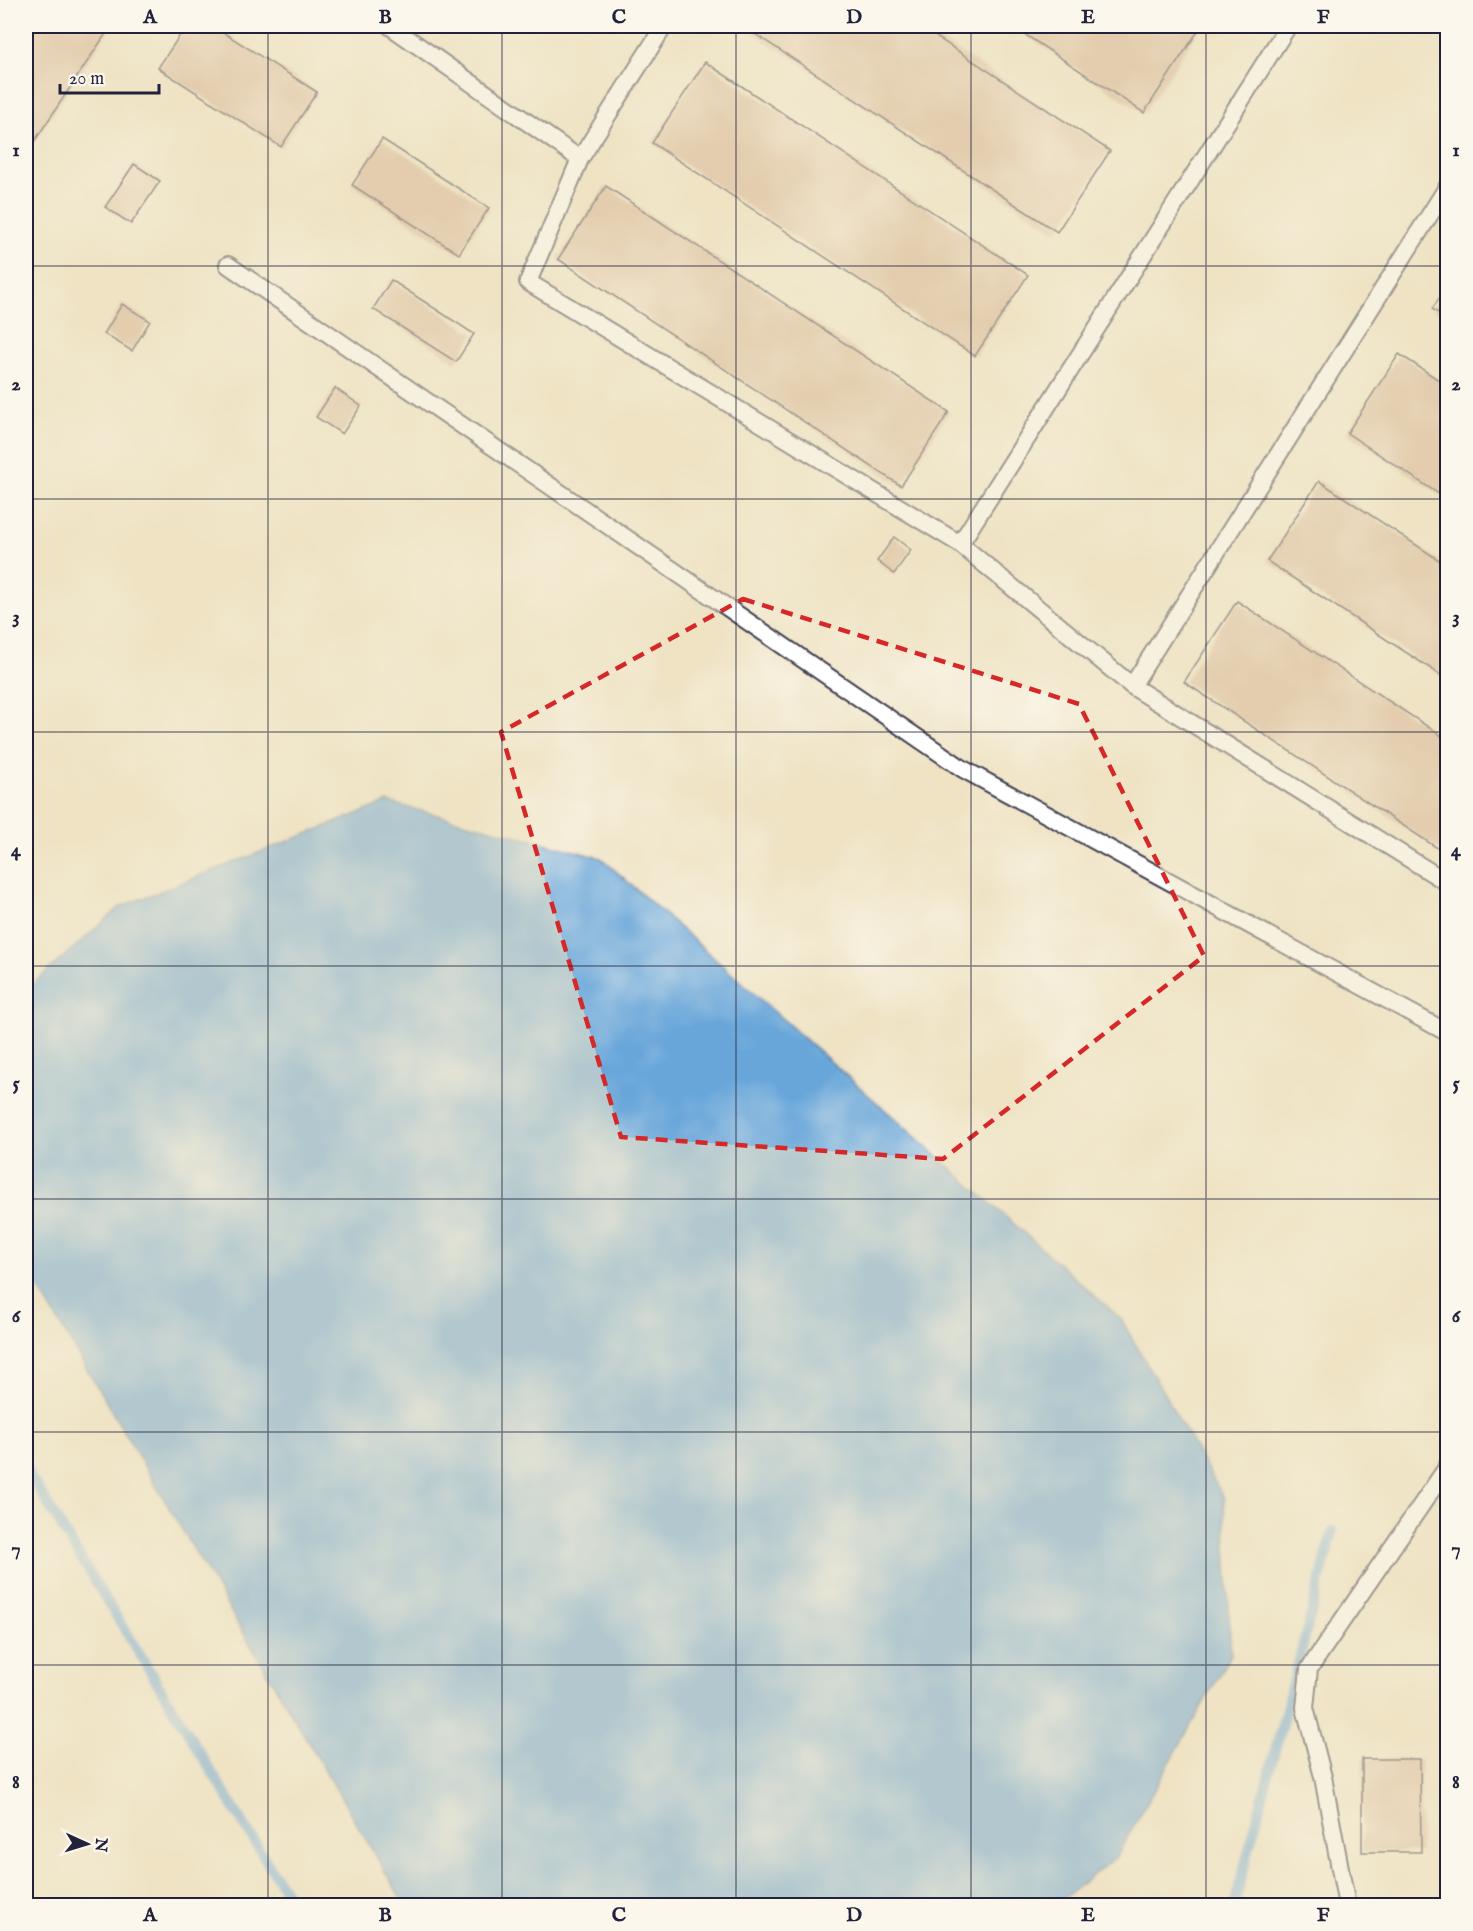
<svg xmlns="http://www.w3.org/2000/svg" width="1473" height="1931" font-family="'IM FELL English',serif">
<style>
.water{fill:#67a6da;stroke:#44648a;stroke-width:1.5}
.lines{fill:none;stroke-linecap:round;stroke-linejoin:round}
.stream{stroke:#67a6da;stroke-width:10}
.building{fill:#d6b293}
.lane-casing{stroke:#413f50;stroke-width:20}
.lane{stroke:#fff;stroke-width:16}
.marked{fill:none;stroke:#d62828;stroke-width:4.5;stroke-dasharray:12 8;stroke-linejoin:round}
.grid{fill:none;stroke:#22223b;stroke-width:1.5;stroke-opacity:0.55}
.neatline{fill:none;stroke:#22223b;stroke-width:2}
.grid-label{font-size:20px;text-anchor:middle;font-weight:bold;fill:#22223b}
</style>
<rect width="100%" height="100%" fill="#fbf7ec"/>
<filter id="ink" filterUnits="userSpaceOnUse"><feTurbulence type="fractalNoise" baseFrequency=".0167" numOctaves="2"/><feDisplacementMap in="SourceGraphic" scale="12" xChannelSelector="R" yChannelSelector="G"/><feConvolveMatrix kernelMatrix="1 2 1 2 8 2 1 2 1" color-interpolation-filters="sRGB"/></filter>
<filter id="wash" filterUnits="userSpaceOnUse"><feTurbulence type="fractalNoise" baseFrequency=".008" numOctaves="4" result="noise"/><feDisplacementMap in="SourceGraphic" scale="24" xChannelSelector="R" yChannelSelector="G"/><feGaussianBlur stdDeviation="1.35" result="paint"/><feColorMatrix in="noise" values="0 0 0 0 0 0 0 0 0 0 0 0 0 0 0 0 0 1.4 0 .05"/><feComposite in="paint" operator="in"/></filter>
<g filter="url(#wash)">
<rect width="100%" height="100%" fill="#efe3c4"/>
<path class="water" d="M388,802L601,858L1121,1319L1224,1498L1231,1655L1116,1857L1055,1905H405L26,1267V990L120,907Z"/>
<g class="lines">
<path class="stream" d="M26,1469L294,1906
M1234,1906L1333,1531"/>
</g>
<g id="blocks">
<path class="building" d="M26,26H111L26,154Z
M186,26H213L317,92L281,147L158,68Z
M743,26H920L1110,151L1057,232Z
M1012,26H1189L1198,31L1144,113Z
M705,62L1028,275L975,356L652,143Z
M382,139L489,208L459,254L352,185Z
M134,164L160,181L131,224L105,207Z
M606,186L949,412L901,486L558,259Z
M391,280L474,334L456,362L373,309Z
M1448,285V319L1432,309Z
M122,304L150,321L132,351L104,334Z
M1399,354L1448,386V500L1347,433Z
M335,388L361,406L342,434L316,417Z
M1319,481L1448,566V680L1267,561Z
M894,537L911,550L894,574L877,561Z
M1237,601L1448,740V855L1184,682Z
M1362,1759H1420L1421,1852H1362Z"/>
</g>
</g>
<g filter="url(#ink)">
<use href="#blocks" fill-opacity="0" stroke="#413f50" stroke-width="1.5"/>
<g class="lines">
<g class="lane-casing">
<path id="lane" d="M390,26L580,159
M664,26L580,159L528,282L960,544
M1448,186L1132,686L1448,883
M228,265L963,769L1448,1033
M1132,686L960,544L1288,26
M1347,1906L1323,1777L1305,1708L1309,1669L1448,1466"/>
</g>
<use href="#lane" class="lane"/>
</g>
</g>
<path d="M0 0H1473V1931H0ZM743,599L1079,704L1204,956L943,1159L621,1137L501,732Z" fill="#efe3c4" fill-opacity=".55" fill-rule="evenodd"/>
<path class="marked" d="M743,599L1079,704L1204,956L943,1159L621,1137L501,732Z"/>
<path class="grid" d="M268,26V1906M502,26V1906M736,26V1906M971,26V1906M1206,26V1906M26,266H1448M26,499H1448M26,732H1448M26,966H1448M26,1199H1448M26,1432H1448M26,1665H1448"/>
<rect width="1473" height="1931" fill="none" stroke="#fbf7ec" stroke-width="66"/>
<g transform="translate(87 1844) rotate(94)" stroke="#fbf7ec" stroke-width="4.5" paint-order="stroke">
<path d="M0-4.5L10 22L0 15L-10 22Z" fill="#22223b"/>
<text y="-9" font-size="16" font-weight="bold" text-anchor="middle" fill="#22223b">N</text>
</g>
<path d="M60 84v9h99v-9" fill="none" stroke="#22223b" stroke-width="3"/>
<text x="69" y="84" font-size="18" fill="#22223b" stroke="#fbf7ec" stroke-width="4.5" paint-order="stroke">20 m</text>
<rect x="33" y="33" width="1407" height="1865" class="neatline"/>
<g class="grid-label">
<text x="150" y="23">A</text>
<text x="385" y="23">B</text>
<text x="619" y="23">C</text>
<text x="854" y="23">D</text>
<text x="1088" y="23">E</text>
<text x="1323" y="23">F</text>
<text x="16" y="156">1</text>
<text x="1456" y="156">1</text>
<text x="16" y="390">2</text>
<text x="1456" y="390">2</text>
<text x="16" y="623">3</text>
<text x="1456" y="623">3</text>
<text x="16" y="856">4</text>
<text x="1456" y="856">4</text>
<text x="16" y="1089">5</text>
<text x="1456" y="1089">5</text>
<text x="16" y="1322">6</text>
<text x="1456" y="1322">6</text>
<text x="16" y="1555">7</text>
<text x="1456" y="1555">7</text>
<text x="16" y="1788">8</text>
<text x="1456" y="1788">8</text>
<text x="150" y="1921">A</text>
<text x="385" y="1921">B</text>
<text x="619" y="1921">C</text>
<text x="854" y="1921">D</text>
<text x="1088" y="1921">E</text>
<text x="1323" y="1921">F</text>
</g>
</svg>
